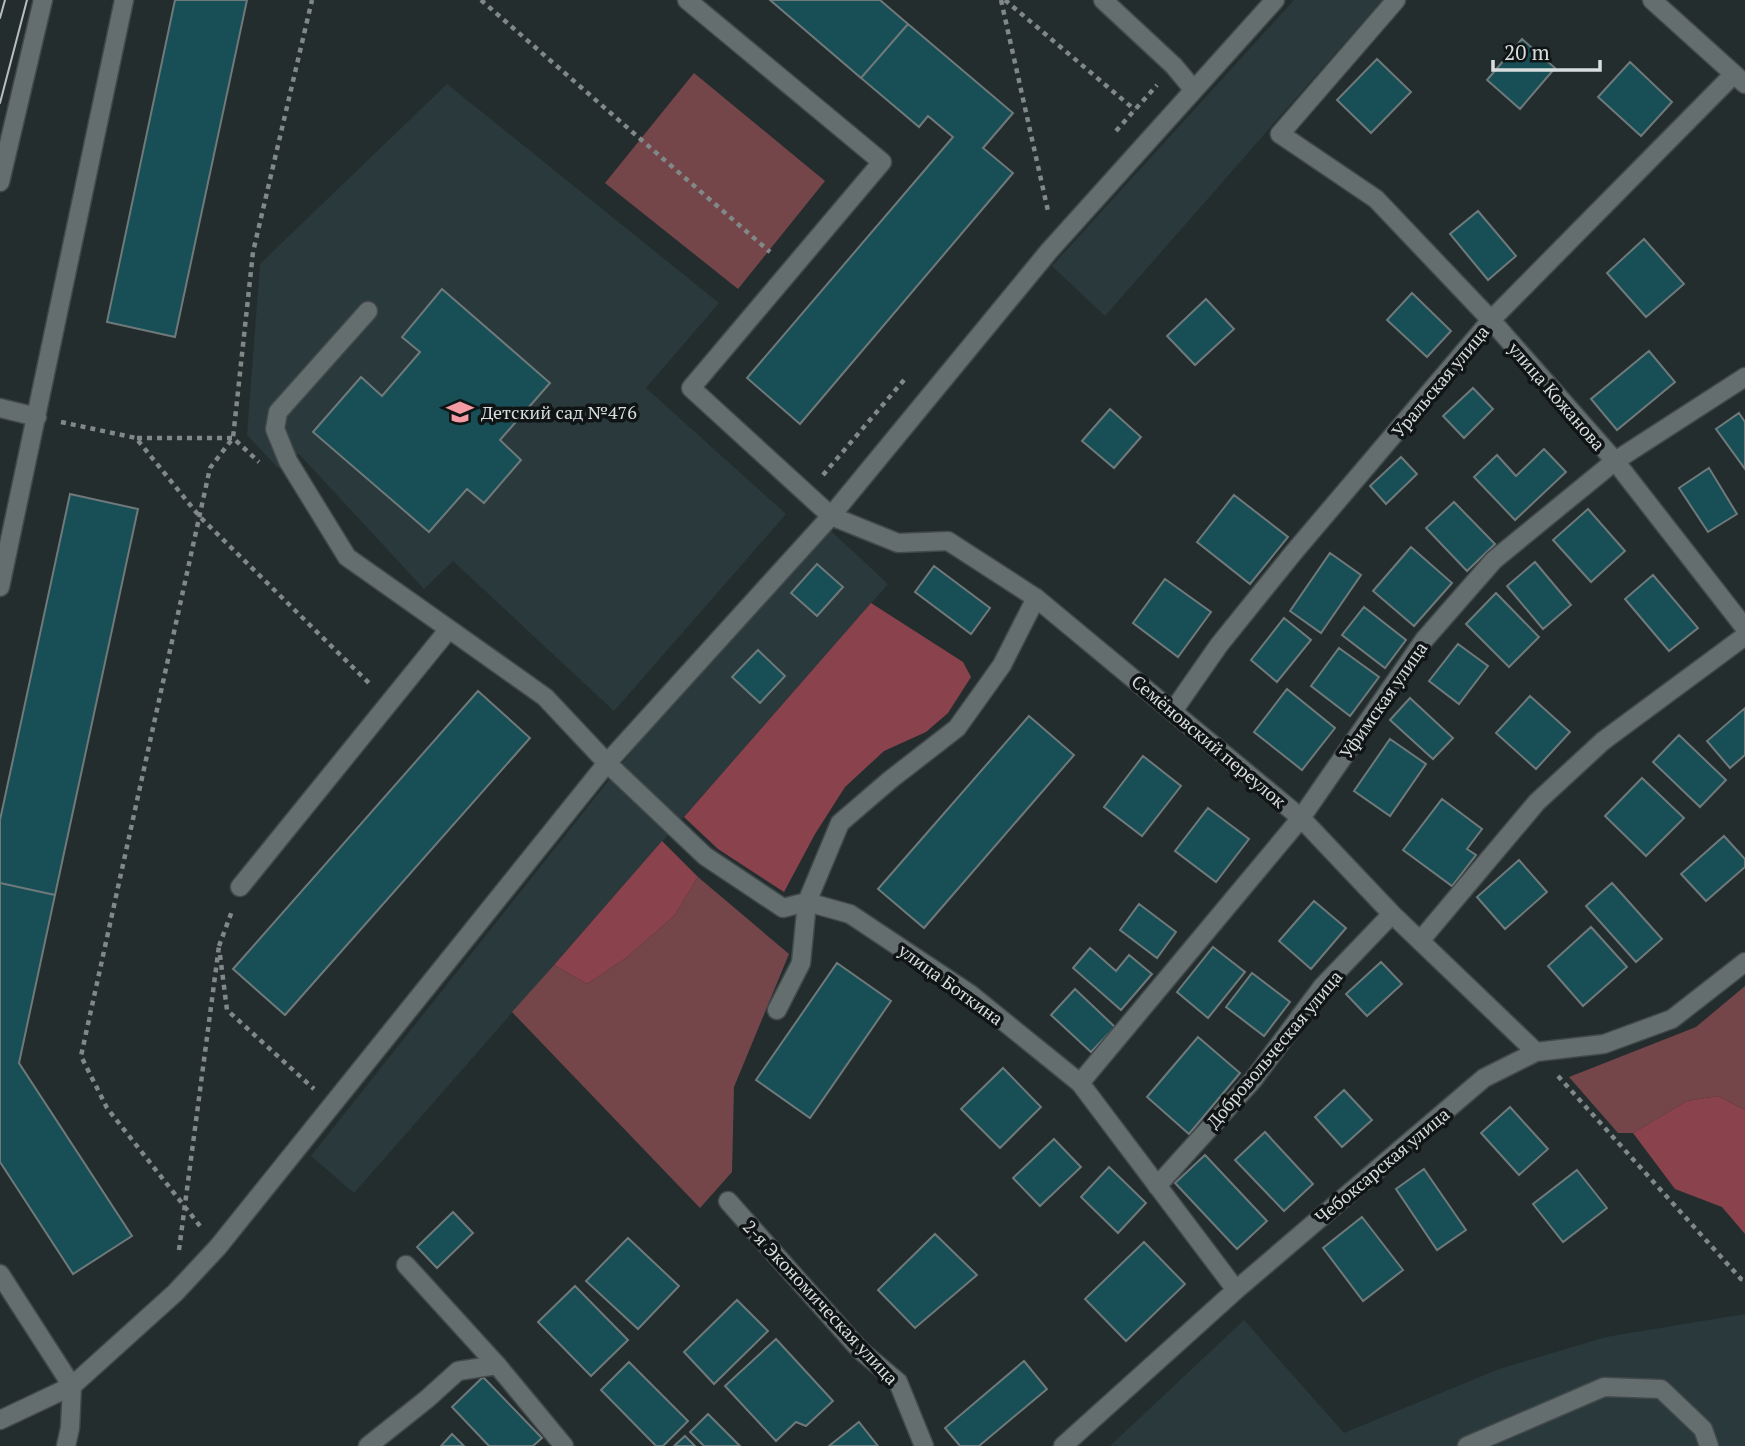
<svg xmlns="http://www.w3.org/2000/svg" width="1745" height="1446" font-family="'PT Serif',serif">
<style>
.built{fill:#2a393c}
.green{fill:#744549}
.forest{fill:#8a434c}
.building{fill:#184f57;stroke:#6f797a;stroke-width:2}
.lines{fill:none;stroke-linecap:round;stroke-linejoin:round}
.lane-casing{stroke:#42494a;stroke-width:21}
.street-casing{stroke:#42494a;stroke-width:21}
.path{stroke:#808888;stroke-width:4.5;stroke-dasharray:5 5;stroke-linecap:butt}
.lane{stroke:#646e6f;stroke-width:18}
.street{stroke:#646e6f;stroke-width:18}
.tram{stroke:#b8bebe;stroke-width:2}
.labels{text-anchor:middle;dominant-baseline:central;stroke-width:7;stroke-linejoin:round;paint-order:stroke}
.street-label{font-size:18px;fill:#d8dede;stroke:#101415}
.poi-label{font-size:18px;fill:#d8dede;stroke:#101415;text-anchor:start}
</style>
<rect width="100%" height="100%" fill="#242d2e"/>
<path class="built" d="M1294,0H1382L1105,316L1052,266Z
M447,84L719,303L646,388L786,514L614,711L453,561L424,589L299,454L278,468L247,435L260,264Z
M831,531L888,584L354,1193L311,1156L640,741Z
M1745,1314V1446H1110L1244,1320L1344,1433L1499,1369L1606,1337Z"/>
<path class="green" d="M694,73L825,181L738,289L605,183Z
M698,877L789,954L734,1087L732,1172L700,1208L512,1012L554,965L587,984L626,958L674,916Z
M1745,986V1110L1718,1096L1687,1101L1633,1133H1618L1569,1077L1696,1027Z"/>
<path class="forest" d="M871,603L963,662L971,677L948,713L926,732L884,751L845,787L815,834L784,892L718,849L684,817Z
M662,841L698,877L674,916L626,958L587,984L554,965Z
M1718,1096L1745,1110V1234L1722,1207L1675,1189L1633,1133L1687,1101Z"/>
<path class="building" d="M175,0H247L175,337L107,322Z
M770,0H880L908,24L861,78Z
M908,24L1013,113L983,148L1013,173L800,424L747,378L953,137L928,116L919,127L861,78Z
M1522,39L1555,68L1520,109L1487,80Z
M1377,59L1411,92L1371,133L1337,100Z
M1630,62L1672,102L1641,136L1598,97Z
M1478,211L1516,256L1488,280L1450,234Z
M1644,239L1684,284L1646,317L1607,273Z
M442,289L550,383L500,440L521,460L484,503L467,489L429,532L313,432L361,377L382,396L420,352L402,337Z
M1412,293L1451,331L1427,357L1387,320Z
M1206,299L1234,329L1195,365L1167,336Z
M1649,351L1675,382L1617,430L1591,399Z
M1473,388L1493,409L1464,438L1443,416Z
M1110,409L1141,437L1114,468L1082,441Z
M1739,413L1745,422V469L1716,429Z
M1544,449L1566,472L1515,520L1474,477L1497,455L1516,476Z
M1401,457L1417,474L1386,504L1370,486Z
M1709,468L1737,514L1708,532L1679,488Z
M70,494L138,509L55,895L0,883V820Z
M1234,495L1288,537L1250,584L1197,542Z
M1454,502L1495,544L1467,571L1426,528Z
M1588,509L1625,551L1591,582L1553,540Z
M1411,547L1452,583L1414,626L1373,591Z
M1330,553L1361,575L1321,633L1290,611Z
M1535,562L1571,605L1543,629L1507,586Z
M817,564L843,587L817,616L791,593Z
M934,566L990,608L971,634L915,592Z
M1653,575L1698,628L1669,651L1625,599Z
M1165,579L1211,612L1178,657L1133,623Z
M1496,593L1539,637L1509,667L1466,624Z
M1364,607L1406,640L1385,668L1342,635Z
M1284,618L1311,640L1277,682L1251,660Z
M1458,644L1488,666L1459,704L1429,681Z
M1339,648L1379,677L1350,716L1311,686Z
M758,650L785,676L760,703L732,677Z
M1287,689L1335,728L1302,770L1254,732Z
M478,691L530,738L285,1015L233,969Z
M1530,696L1570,732L1536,769L1496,733Z
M1410,698L1453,738L1433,759L1390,720Z
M1745,708V755L1730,768L1707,741Z
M1029,716L1074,755L924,928L878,889Z
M1679,735L1726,780L1700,807L1653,762Z
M1390,739L1426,764L1390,816L1354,791Z
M1143,756L1181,786L1142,836L1104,807Z
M1642,778L1684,818L1646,856L1605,816Z
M1442,799L1482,829L1467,849L1476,855L1452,886L1403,850Z
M1208,808L1249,839L1216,882L1175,851Z
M1724,836L1745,859V867L1706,901L1681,874Z
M1519,860L1547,892L1505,929L1477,897Z
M0,883L55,895L19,1063L132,1236L73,1274L0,1162Z
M1612,883L1662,939L1636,962L1586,906Z
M1314,901L1346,928L1311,969L1279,941Z
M1139,904L1176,932L1157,958L1120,930Z
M1591,927L1627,967L1583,1006L1548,966Z
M1213,947L1245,972L1208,1018L1177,992Z
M1090,948L1116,971L1129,955L1152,974L1121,1010L1073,968Z
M1381,962L1402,984L1367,1016L1346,994Z
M837,963L891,1001L810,1118L756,1080Z
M1252,973L1290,1002L1264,1036L1226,1007Z
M1075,989L1115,1027L1091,1052L1051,1015Z
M1198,1037L1240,1073L1189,1134L1147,1097Z
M1003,1068L1041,1107L1000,1148L961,1109Z
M1344,1090L1372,1120L1342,1147L1315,1117Z
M1510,1107L1548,1149L1519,1175L1481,1133Z
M1265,1132L1313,1184L1284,1211L1235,1160Z
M1054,1139L1081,1167L1040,1206L1013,1178Z
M1205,1155L1267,1221L1237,1249L1175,1183Z
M1109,1167L1146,1203L1118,1233L1081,1197Z
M1424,1169L1466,1230L1437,1250L1396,1189Z
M1577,1170L1607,1208L1563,1242L1533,1204Z
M453,1212L473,1233L437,1268L417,1247Z
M1362,1217L1403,1270L1363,1301L1323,1248Z
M935,1234L977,1275L915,1328L878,1290Z
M628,1238L679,1286L638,1329L586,1281Z
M1144,1242L1185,1284L1126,1341L1085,1299Z
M575,1286L628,1340L591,1376L538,1322Z
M737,1300L768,1331L714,1384L684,1352Z
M776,1339L833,1401L806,1426L796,1422L776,1441L725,1386Z
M1024,1361L1047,1389L979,1446H960L945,1428Z
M629,1362L688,1421L663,1446H656L601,1390Z
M483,1377L542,1438L533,1446H489L452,1407Z
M708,1414L740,1446H704L690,1432Z
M859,1422L878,1446H829Z
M452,1434L464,1446H441Z
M685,1436L695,1446H674Z"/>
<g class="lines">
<g class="lane-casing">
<path id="lane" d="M687,0L882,162L691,388L831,516
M1103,0L1174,66L1193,89
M1280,134L1396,0
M368,311L278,412L275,429L288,461L347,557L449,629
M0,408L37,417
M0,587L124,0
M240,887L449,629L545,697L607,763
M777,1010L801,963L807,902L840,823L890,780L957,728L1002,665L1036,598
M0,1274L72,1386L70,1428L66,1446
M368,1446L427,1399L458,1371L497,1365
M1467,1446L1604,1387L1661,1389L1703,1429L1709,1446"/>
</g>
<g class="street-casing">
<path id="street" d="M1652,0L1745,84
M1280,134L1376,199L1491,320L1615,461L1745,628
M0,182L43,0
M831,516L898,543L948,541L1036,598L1301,818L1392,914L1536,1052
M1173,711L1219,645L1294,552L1491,320L1734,74
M607,763L705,856L783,908L807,902L850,914L970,994L1080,1083L1236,1290
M1420,941L1537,802L1603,741L1745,636
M1080,1083L1301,818L1424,640L1494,560L1615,461L1745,377
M1157,1186L1253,1080L1322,987L1392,914
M728,1201L860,1350L898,1382L924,1446
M406,1265L497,1365L564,1446
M0,1420L72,1386L175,1293L218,1247L607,763L831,516L1049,251L1275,0
M1063,1446L1236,1290L1484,1078L1536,1052L1604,1044L1672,1019L1745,962"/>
</g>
<path class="path" d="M481,0L770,252
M1001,0L1048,211
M1005,0L1135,110
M1116,131L1157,85
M61,422L136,438L200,517L371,685
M137,438H233L259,462
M823,475L904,380
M219,946L232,911
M220,955L227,1010L314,1089
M1558,1076L1741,1279L1745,1280
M200,1226L107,1108L81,1056L210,468L233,438L253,252L312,0
M179,1250L219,946"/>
<use href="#lane" class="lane"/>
<use href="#street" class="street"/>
<path class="tram" d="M0,18L5,0
M0,103L27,0"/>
</g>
<defs>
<g id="school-bare" transform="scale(2.1)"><path d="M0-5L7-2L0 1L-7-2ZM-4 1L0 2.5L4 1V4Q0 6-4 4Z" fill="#f49aa3" stroke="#101415" stroke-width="2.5" paint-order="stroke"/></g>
</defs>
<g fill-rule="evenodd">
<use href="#school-bare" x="460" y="412"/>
</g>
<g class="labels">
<g class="street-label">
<text transform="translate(1440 381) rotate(-50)">Уральская улица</text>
<text transform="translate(1557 396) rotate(49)">улица Кожанова</text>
<text transform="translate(1383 700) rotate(-55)">Уфимская улица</text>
<text transform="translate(1209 741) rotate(40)">Семёновский переулок</text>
<text transform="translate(951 984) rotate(36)">улица Боткина</text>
<text transform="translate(1274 1049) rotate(-50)">Добровольческая улица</text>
<text transform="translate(1382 1165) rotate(-40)">Чебоксарская улица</text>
<text transform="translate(821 1302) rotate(47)">2-я Экономическая улица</text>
</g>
<g class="poi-label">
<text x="481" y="412">Детский сад №476</text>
</g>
</g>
<path d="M1493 60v10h107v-10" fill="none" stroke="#d8dede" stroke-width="3.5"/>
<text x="1504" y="60" font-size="21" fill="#d8dede" stroke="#101415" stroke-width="5" paint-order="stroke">20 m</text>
</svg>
